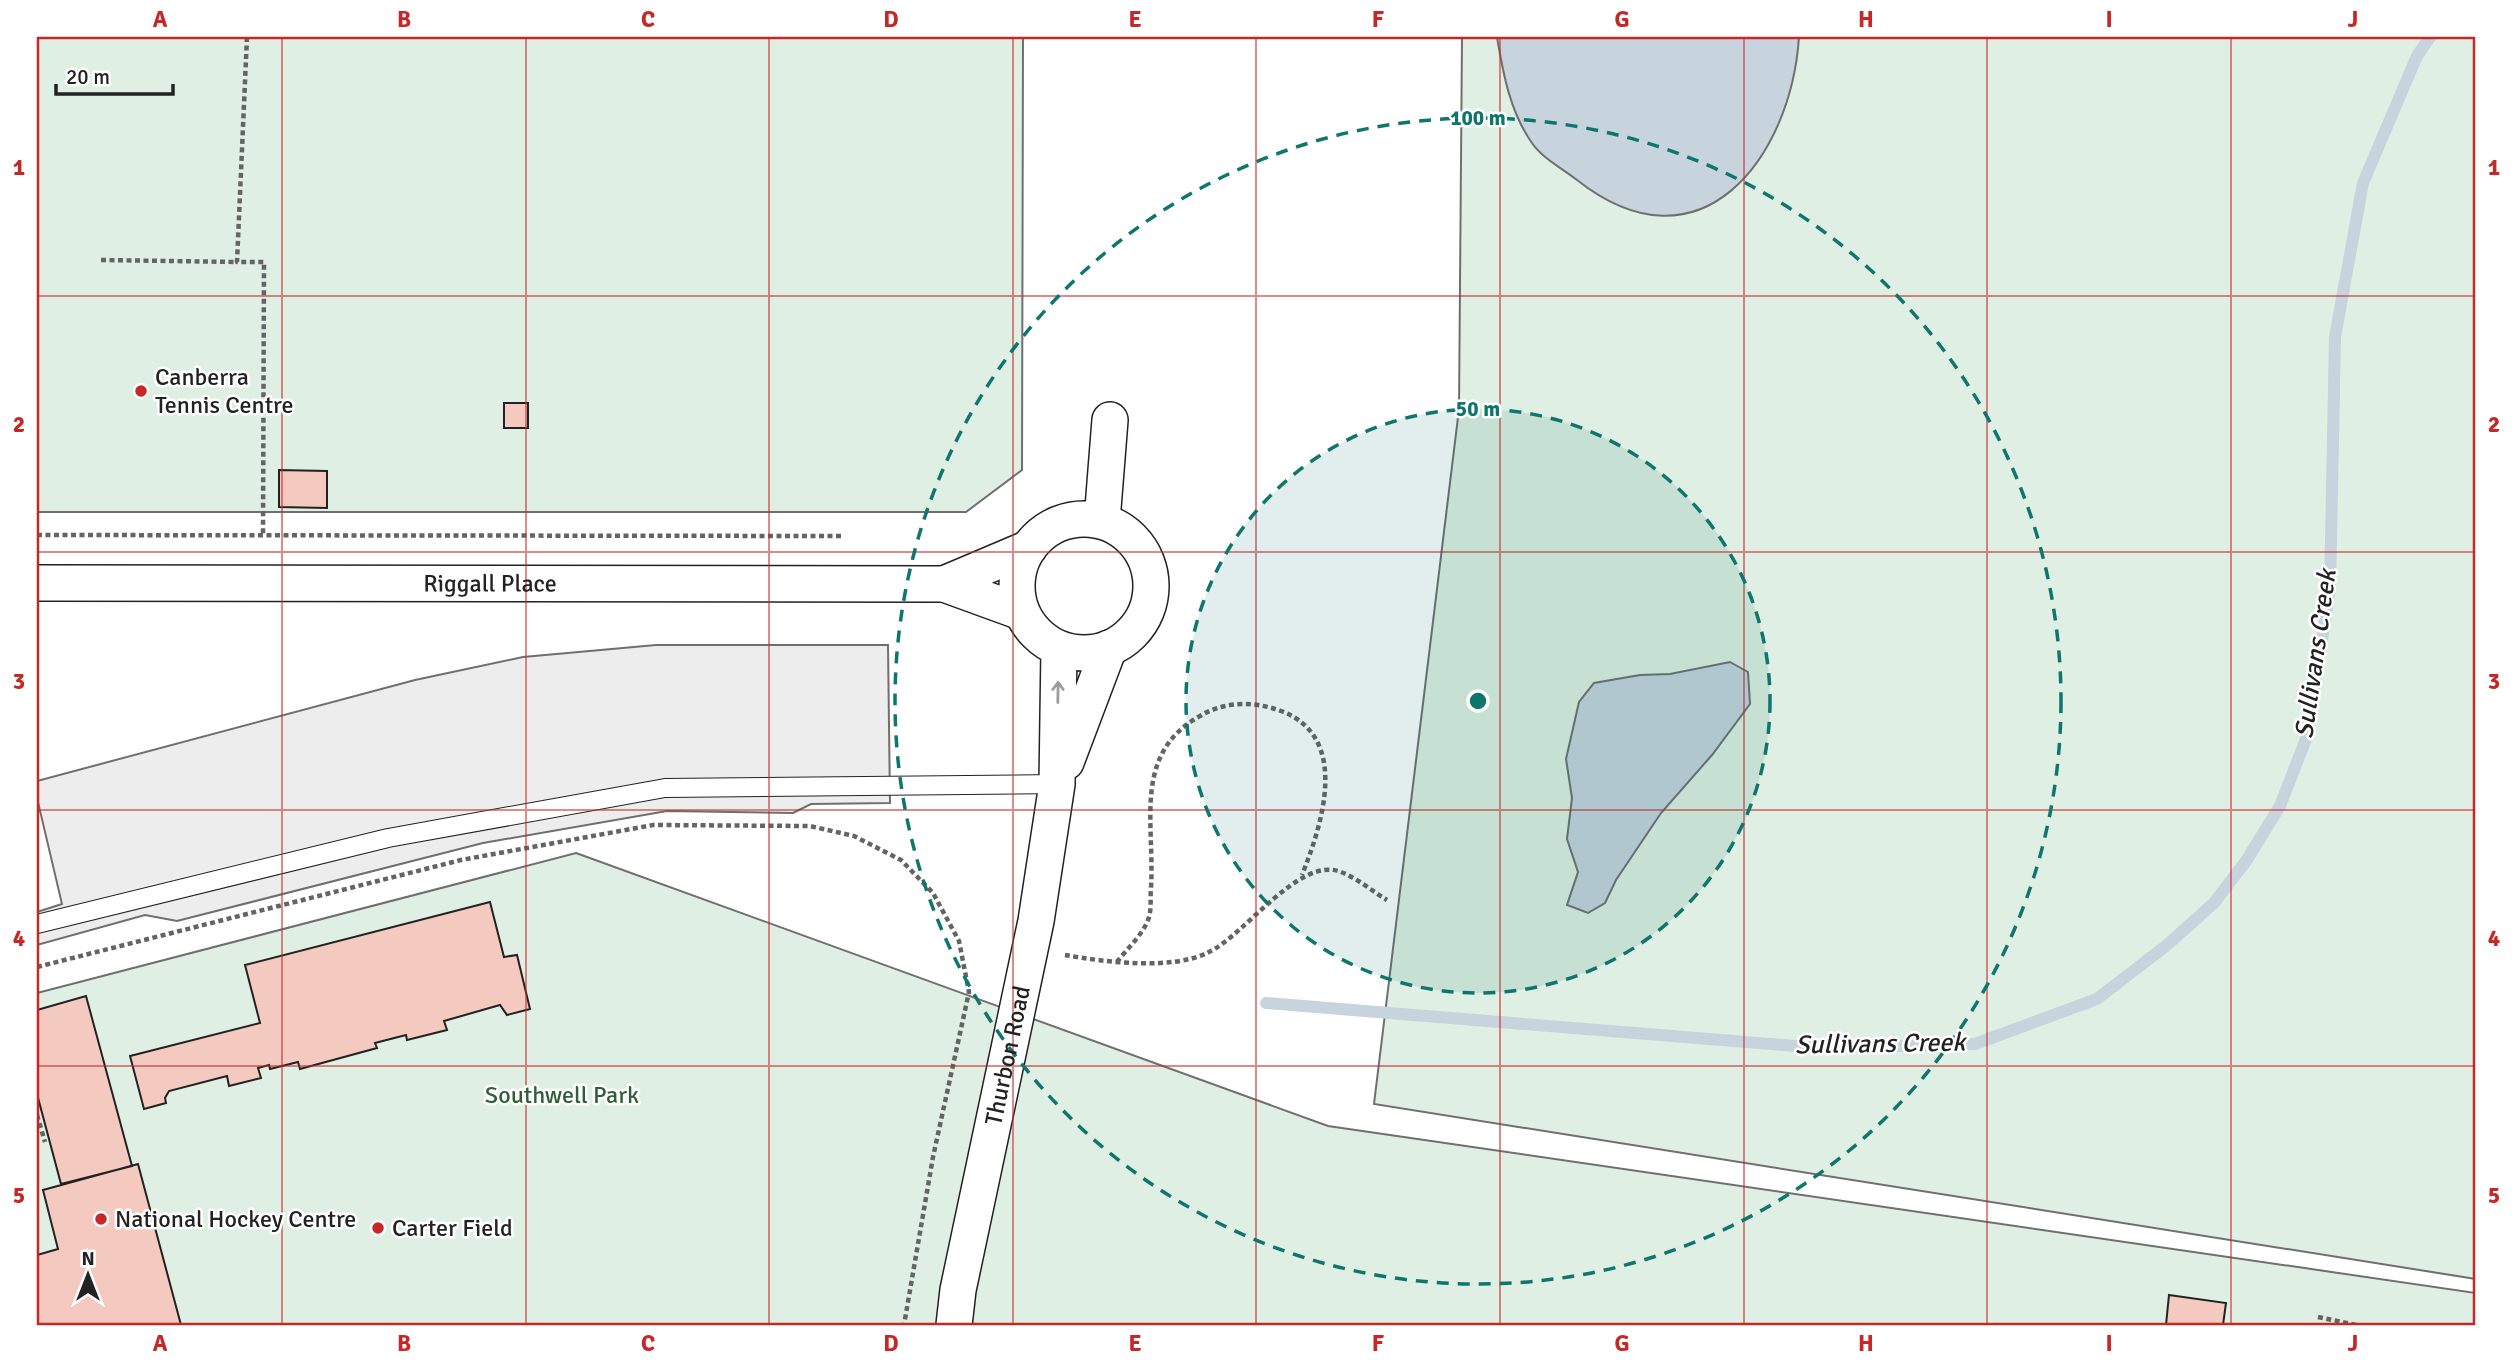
<svg xmlns="http://www.w3.org/2000/svg" width="2513" height="1362" font-family="Signika,sans-serif">
<style>
.green{fill:#e0efe3;stroke:#6f6f6f;stroke-width:2}
.parking{fill:#ededed;stroke:#6f6f6f;stroke-width:2}
.water{fill:#c7d3dd;stroke:#6f6f6f;stroke-width:2}
.lines{fill:none;stroke-linecap:round;stroke-linejoin:round}
.stream{stroke:#c7d3dd;stroke-width:12}
.building{fill:#f3c9c0;stroke:#222;stroke-width:2}
.service-casing{stroke:#222;stroke-width:20}
.minor-casing{stroke:#222;stroke-width:38}
.path{stroke:#646464;stroke-width:4.5;stroke-dasharray:5 3.5;stroke-linecap:butt}
.service{stroke:#fff;stroke-width:18}
.minor{stroke:#fff;stroke-width:35}
.oneway{stroke:#9c9c9c}
.grid{fill:none;stroke:#c62828;stroke-width:2;stroke-opacity:0.55}
.ring{fill:none;stroke:#0f766e;stroke-width:3.5;stroke-dasharray:12 9}
.poi-dot{fill:#c62828;stroke:#fff;stroke-width:2.5}
.labels{text-anchor:middle;dominant-baseline:central;stroke-width:5;stroke-linejoin:round;paint-order:stroke}
.poi-label{font-size:24px;fill:#222;stroke:#fff;text-anchor:start}
.street-label{font-size:24px;fill:#222;stroke:#fff}
.park-label{font-size:24px;fill:#2f5e38;stroke:#fff}
.water-label{font-size:26px;font-style:italic;fill:#222;stroke:#fff}
.centre{fill:#0f766e;stroke:#fff;stroke-width:3.5}
.ring-label{font-size:21px;text-anchor:middle;font-weight:bold;fill:#0f766e;stroke:#fff;stroke-width:5;stroke-linejoin:round;paint-order:stroke}
.neatline{fill:none;stroke:#c62828;stroke-width:2.5}
.grid-label{font-size:23px;text-anchor:middle;font-weight:bold;fill:#c62828}
</style>
<rect width="100%" height="100%" fill="#fff"/>
<path class="green" d="M37,37H1023L1022,470L966,512H37Z
M1462,37H2476V1279L1374,1104L1459,409Z
M576,853L1328,1126L2476,1293V1325H37V993Z"/>
<path class="parking" d="M656,645H888L890,803L811,804L793,813L667,811L483,843L177,921L145,915L37,945V912L62,904L37,798V781L415,680L523,657Z"/>
<path class="water" d="M1497,37H1799C1791,159 1700,277 1577,180C1563,169 1541,157 1532,143C1510,112 1503,73 1497,37Z
M1730,662L1748,672L1750,704L1712,755L1661,813L1616,880L1605,903L1588,913L1567,905L1578,872L1567,839L1572,798L1566,759L1579,702L1594,683L1640,675L1670,674Z"/>
<g class="lines">
<path class="stream" d="M1266,1003L1820,1048L1975,1044L2097,999L2167,945L2214,903L2246,861L2280,806L2306,739L2330,590L2335,337L2363,183L2417,56L2430,37"/>
</g>
<path class="building" d="M504,403H528V428H504Z
M279,470L327,471V508L279,507Z
M490,902L504,957L517,955L530,1009L507,1015L500,1005L444,1021L447,1030L407,1040L406,1035L375,1043L377,1048L300,1069L298,1062L270,1069L269,1065L258,1068L261,1078L229,1086L227,1076L169,1091L165,1098L166,1103L144,1109L130,1056L260,1023L245,965Z
M86,996L132,1166L61,1184L37,1094V1010Z
M138,1164L181,1325H37V1255L58,1249L43,1190Z
M2169,1295L2226,1303L2223,1325H2166Z"/>
<g class="lines">
<g class="service-casing">
<path id="service" d="M37,924L388,838L665,788L1057,784"/>
</g>
<g class="minor-casing">
<g id="minor">
<circle cx="1084" cy="586" r="67"/>
<path d="M1102,521L1110,420"/>
<path id="s1" d="M37,583L944,584L1021,612"/>
<path d="M944,584L1029,548"/>
<path d="M1066,762L1109,648"/>
<path id="s2" d="M954,1325L958,1290L1036,921L1057,784L1059,649"/>
</g>
</g>
<path class="path" d="M247,37L237,262H264L263,535
M101,260L237,262
M37,535L842,536
M1065,955C1105,962 1172,971 1209,952C1245,935 1300,855 1341,872C1357,878 1372,891 1387,900
M1117,962C1126,950 1143,934 1148,920C1152,911 1150,897 1151,888C1155,822 1132,754 1200,716C1225,701 1254,701 1281,711C1351,737 1322,825 1302,875
M37,967L461,860L653,825L810,826L854,836L901,860L933,893L959,941L969,992L933,1157L904,1325
M37,1115L45,1142
M2318,1317L2357,1325"/>
<use href="#service" class="service"/>
<use href="#minor" class="minor"/>
</g>
<defs><path id="oneway-shaft" d="M-6 0H5M1.5-3L5.5 0L1.5 3" fill="none" stroke-width="1.6" stroke-linecap="round" stroke-linejoin="round" transform="scale(1.75)"/></defs>
<use class="oneway" href="#oneway-shaft" transform="translate(1058 692) rotate(-89)"/>
<path class="grid" d="M282,37V1325M526,37V1325M769,37V1325M1013,37V1325M1256,37V1325M1500,37V1325M1744,37V1325M1987,37V1325M2231,37V1325M37,296H2476M37,552H2476M37,810H2476M37,1066H2476"/>
<circle cx="1478" cy="701" r="292" fill="#0f766e" fill-opacity=".12"/>
<g class="ring">
<circle cx="1478" cy="701" r="292"/>
<circle cx="1478" cy="701" r="583"/>
</g>
<g class="poi-dot">
<circle cx="141" cy="391" r="7"/>
<circle cx="101" cy="1219" r="7"/>
<circle cx="378" cy="1228" r="7"/>
</g>
<g class="labels">
<g class="poi-label">
<text x="155" y="377">Canberra<tspan x="155" dy="28">Tennis Centre</tspan></text>
<text x="115" y="1219">National Hockey Centre</text>
<text x="392" y="1228">Carter Field</text>
</g>
<g class="street-label">
<text stroke="none"><textPath href="#s1" startOffset="453">Riggall Place</textPath></text>
<text stroke="none"><textPath href="#s2" startOffset="275">Thurbon Road</textPath></text>
</g>
<g class="park-label">
<text x="562" y="1095">Southwell Park</text>
</g>
<g class="water-label">
<text transform="translate(2316 654) rotate(-82)">Sullivans Creek</text>
<text transform="translate(1880 1044) rotate(-1)">Sullivans Creek</text>
</g>
</g>
<circle cx="1478" cy="701" r="10" class="centre"/>
<g class="ring-label">
<text x="1478" y="125">100 m</text>
<text x="1478" y="416">50 m</text>
</g>
<rect width="2513" height="1362" fill="none" stroke="#ffffff" stroke-width="77"/>
<g transform="translate(88 1275)" stroke="#ffffff" stroke-width="5" paint-order="stroke">
<path d="M0-5L12 26L0 18L-12 26Z" fill="#222222"/>
<text y="-10" font-size="19" font-weight="bold" text-anchor="middle" fill="#222222">N</text>
</g>
<path d="M56 84v10h117v-10" fill="none" stroke="#222222" stroke-width="3.5"/>
<text x="66" y="84" font-size="21" fill="#222222" stroke="#ffffff" stroke-width="5" paint-order="stroke">20 m</text>
<rect x="38" y="38" width="2436" height="1286" class="neatline"/>
<g class="grid-label">
<text x="160" y="27">A</text>
<text x="404" y="27">B</text>
<text x="648" y="27">C</text>
<text x="891" y="27">D</text>
<text x="1135" y="27">E</text>
<text x="1378" y="27">F</text>
<text x="1622" y="27">G</text>
<text x="1866" y="27">H</text>
<text x="2109" y="27">I</text>
<text x="2353" y="27">J</text>
<text x="19" y="175">1</text>
<text x="2494" y="175">1</text>
<text x="19" y="432">2</text>
<text x="2494" y="432">2</text>
<text x="19" y="689">3</text>
<text x="2494" y="689">3</text>
<text x="19" y="946">4</text>
<text x="2494" y="946">4</text>
<text x="19" y="1203">5</text>
<text x="2494" y="1203">5</text>
<text x="160" y="1351">A</text>
<text x="404" y="1351">B</text>
<text x="648" y="1351">C</text>
<text x="891" y="1351">D</text>
<text x="1135" y="1351">E</text>
<text x="1378" y="1351">F</text>
<text x="1622" y="1351">G</text>
<text x="1866" y="1351">H</text>
<text x="2109" y="1351">I</text>
<text x="2353" y="1351">J</text>
</g>
</svg>
